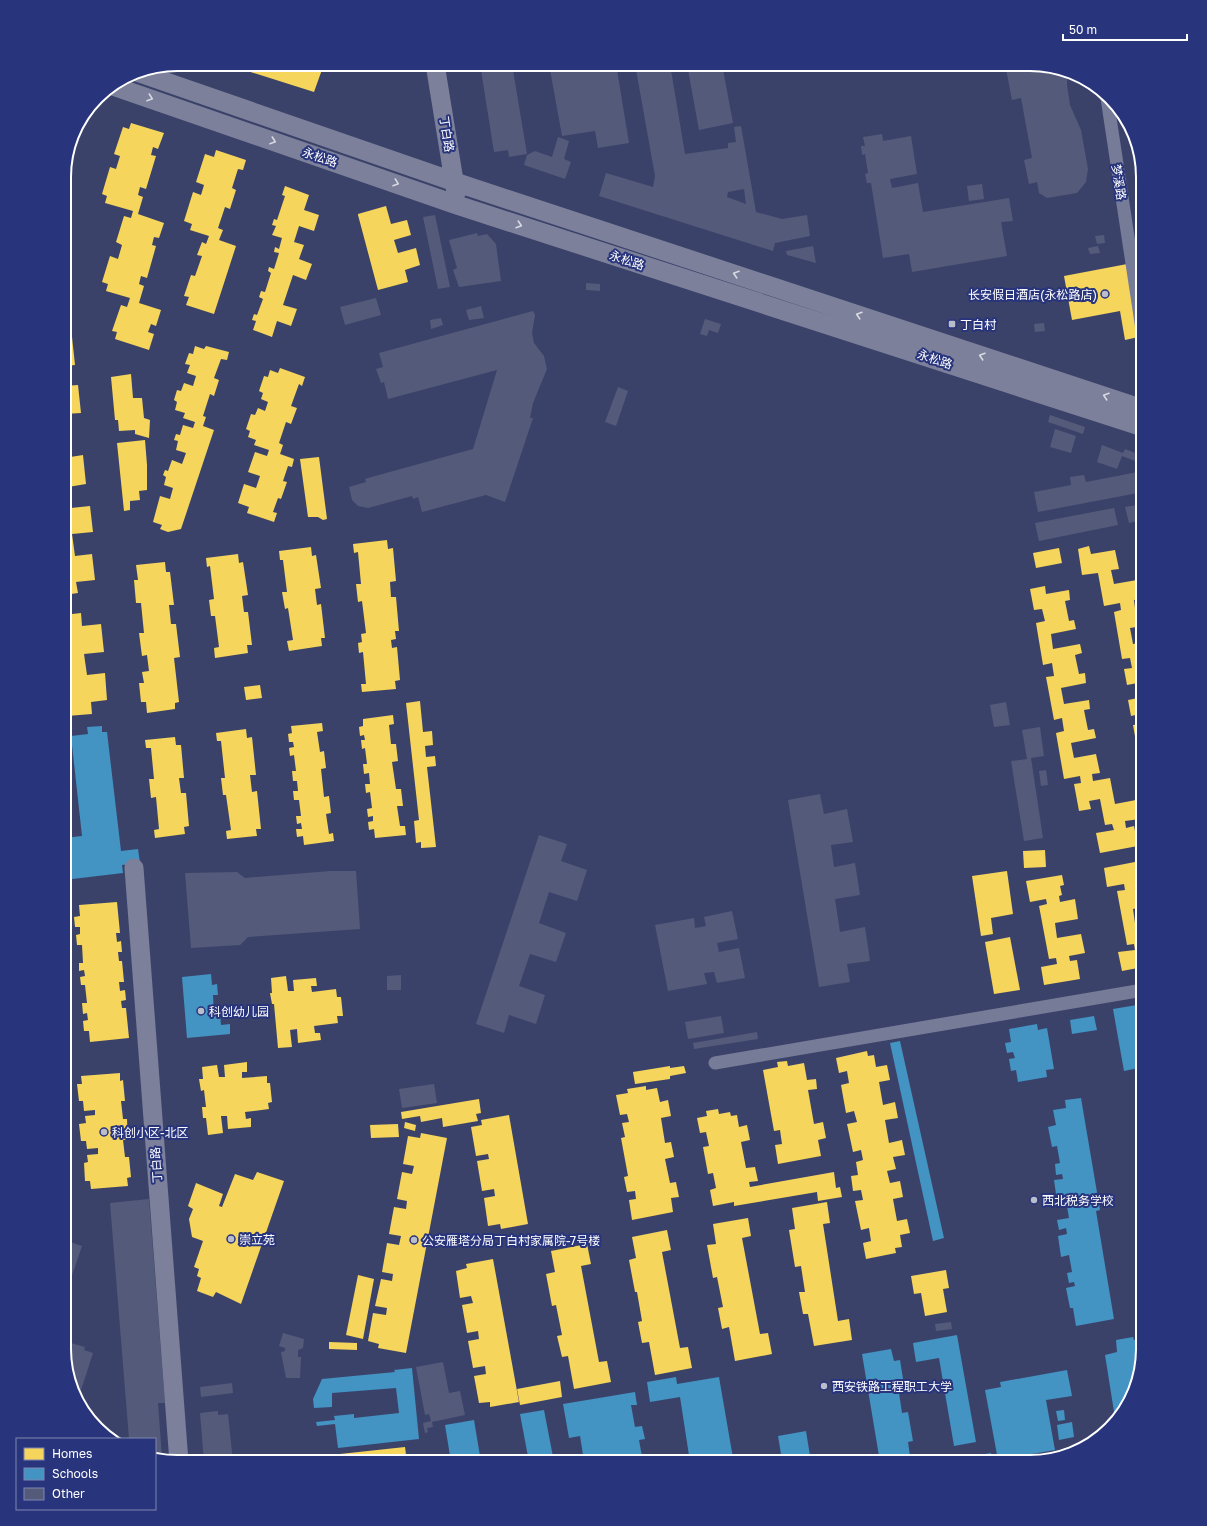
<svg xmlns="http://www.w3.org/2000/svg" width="1207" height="1526" font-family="'Golos Text','Noto Sans SC',sans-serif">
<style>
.homes{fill:#f6d55c}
.schools{fill:#4393c3}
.building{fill:#545a7a;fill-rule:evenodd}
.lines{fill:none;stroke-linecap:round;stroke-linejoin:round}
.street{stroke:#767b98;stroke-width:13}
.secondary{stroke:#7c809b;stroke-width:19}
.oneway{stroke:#d8d9e1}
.poi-dot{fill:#babdca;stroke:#28347c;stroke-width:1.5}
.labels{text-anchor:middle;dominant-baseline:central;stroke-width:4;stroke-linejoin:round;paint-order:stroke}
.street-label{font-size:12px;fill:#fff;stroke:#28347c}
.poi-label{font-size:12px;fill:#fff;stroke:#28347c;text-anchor:start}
.rim{fill:none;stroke:#fff;stroke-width:2}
</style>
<rect width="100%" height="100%" fill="#3b4269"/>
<path class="homes" d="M225,64H324L314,92Z
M131,123L164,133L158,149L153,147L151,155L156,156L146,189L140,187L138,195L143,197L138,214L164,223L159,238L154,237L152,245L156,246L147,278L141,276L139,284L144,286L139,303L161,310L156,326L151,324L148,332L154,334L149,350L115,339L117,332L112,331L121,305L127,307L130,298L106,291L108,284L102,282L110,256L118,259L122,245L116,242L124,216L131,218L133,211L105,203L107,196L102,194L110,167L116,169L120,156L114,154L123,127L129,129Z
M216,150L246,160L243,170L238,169L232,188L236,190L230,209L225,207L218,228L223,230L219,240L236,246L214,314L186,305L189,297L184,296L191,275L195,276L202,256L197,255L202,242L206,244L209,236L190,230L192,224L184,221L193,192L201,195L204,185L196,182L205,154L214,157Z
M285,186L309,195L304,210L319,215L314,231L299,226L294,242L304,245L299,259L312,264L306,280L293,275L283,305L297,309L291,326L277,321L272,337L253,330L256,321L252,320L254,314L257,315L263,299L259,297L261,291L265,292L271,273L268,271L269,267L274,269L279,253L274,252L275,247L279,249L282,238L272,235L276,226L272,225L274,219L277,220L285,196L282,195Z
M386,206L391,224L407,220L411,235L394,240L398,253L416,248L420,265L405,270L408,282L378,290L358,215V214Z
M1143,261V336L1125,340L1120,311L1072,320L1064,276Z
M72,337L75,365L64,366V338Z
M195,346L204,349L206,346L229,352L227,360L221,359L214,378L219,380L214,396L210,394L203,416L206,417L203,426L214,430L181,529L168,532L160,529L162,525L153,522L160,496L170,499L173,488L164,485L166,477L163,475L165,470L168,471L172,460L182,464L186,453L176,450L178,441L174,440L176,434L180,435L183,425L193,428L195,422L183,418L185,413L175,410L177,402L174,400L177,390L181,391L184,383L193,386L196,376L187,373L190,365L185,364L189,353L193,354Z
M280,368L305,377L302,386L299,384L291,406L297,408L291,424L286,422L279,443L283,445L280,454L294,459L292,467L288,466L283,481L287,482L281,499L278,498L273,512L277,513L274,522L247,513L249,507L238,503L244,484L256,488L260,476L248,472L255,452L267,456L269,450L254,445L256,440L248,437L250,431L246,429L251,414L255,415L258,408L265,411L268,402L261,399L263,393L259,391L264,376L268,377L270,370L278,373Z
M131,374L133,398H142L144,418L150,420L149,438L135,434V430L119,431L118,420H115L111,377Z
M78,385L81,413L64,414V386Z
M145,440L147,465V490L139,491L140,500L130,501V510L124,511L117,443Z
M83,455L86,484L68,487L71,508L90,506L93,532L72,534L75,556L92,554L95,580L76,582L78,593L64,595V458Z
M319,457L327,519L323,520L318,517H308L300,459Z
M387,540L388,549L393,548L396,581L390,582L391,597H396L399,631H395L396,639L391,640L392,648L397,647L400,680L395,681L396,689L362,692L361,684H366L363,652L359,653L358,643L362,642L361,634L366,633L362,601L358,602L356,584H361L358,552L354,553L353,544Z
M1089,546L1091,554L1115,550L1119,569L1111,570L1114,584L1137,580L1140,599L1134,600L1135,608L1143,606V626L1130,628L1133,644L1143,642V682L1127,685L1124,669L1132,668L1130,658L1122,659L1114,612L1121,610L1120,603L1104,606L1098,573L1082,575L1078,549Z
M311,547L312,556L316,555L321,588L315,589L317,605L321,604L325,638H321L322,646L289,651L287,641L293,640L288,608L285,609L282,592H287L283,560H280L279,551Z
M1059,548L1062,563L1036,568L1033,553Z
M238,554L239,563L243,562L248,595L242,596L244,612H248L252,645H247L248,653L215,658L214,648L219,647L215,616H211L209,600L214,599L210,566L207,567L206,558Z
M165,562L166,572H170L174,605H169L171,624H176L180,657L174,658L179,702L175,703V709L147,713L146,702H141L139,683H144L142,672L149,671L147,655L142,656L139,633H144L141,603H136L134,580H138L136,565Z
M1045,586L1046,594L1069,590L1070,600L1065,601L1069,621L1074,620L1076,629L1051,634L1053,649L1080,644L1082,653L1075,655L1079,674L1085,673L1086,683L1061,688L1064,704L1089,700L1090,709L1084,710L1088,730L1094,729L1096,738L1071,743L1074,758L1096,754L1100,773L1092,774L1093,781L1110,778L1115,804L1136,800L1140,819L1125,821L1126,828L1134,826L1138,846L1100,853L1096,833L1114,830L1112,824L1105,825L1100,799L1089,801L1091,809L1079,811L1074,784L1081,783L1080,776L1064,779L1056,733L1064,731L1062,718L1054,720L1046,677L1054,676L1052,663L1043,665L1036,623L1045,621L1042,609L1034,610L1030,589Z
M81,613L82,626L101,624L104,652L84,654L87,675L105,673L107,700L91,702L92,714L67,716L64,694H72L71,684L64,685V647H67L66,635L64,636V615Z
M260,685L262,698L246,700L244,687Z
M1143,697V746L1137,747L1133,725L1142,724L1140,714L1131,716L1128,700Z
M420,701L423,732L432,731L433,745L425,746L426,757L435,756L436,766L427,767L436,847L421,848V842L416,843L414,821L419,820L406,703Z
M393,715L394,724L389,725L391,744H396L398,761L392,762L396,789H401L403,806H397L400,826H405L406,835L375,838L374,829L369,830L368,822L373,821V816L368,817L367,809L372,808L370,792L366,793L365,784H370L369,773L364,774L363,764H367L365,748L362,749L361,740H365L364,735L360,736L359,727L363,726V719Z
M322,723L323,731L317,732L320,752L324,751L326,768L321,769L324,797L329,796L331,813L326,814L329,834L333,833L334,841L304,845L303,836L297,837L296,829H302L301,823L297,824L296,816H301L299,800H294L293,791H298L297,781H293L292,771H296L294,755L290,756L289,748L294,747L293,742H289L288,734L292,733L291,726Z
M246,729L247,738L252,737L256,775H250L252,792L257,791L261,829H256L257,836L227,839L226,831L231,830L226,795H223L221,778H225L221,741H217L216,733Z
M175,737L176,745H181L184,778H179L181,793H186L189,826L184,827L185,834L155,838L154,830L159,829L156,797L151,798L149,779H154L151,748H146L145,740Z
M1045,850L1046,867L1024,868L1023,851Z
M1140,861L1142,870L1138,871L1140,881L1136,882L1137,887L1143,886V907L1133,909L1135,923L1143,921V967L1122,971L1118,952L1135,950L1134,944L1127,945L1117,891L1125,890L1124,884L1107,887L1104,868Z
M1007,871L1013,914L991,918L993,934L981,936L972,876Z
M1062,875L1064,885L1060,886L1062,895L1059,896L1060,902L1075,899L1078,919L1055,923L1057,938L1081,934L1085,953L1069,956L1070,961L1077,960L1080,979L1044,985L1041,967L1057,964L1056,958L1049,959L1039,906L1047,904L1046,899L1030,902L1026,881Z
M117,902L120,933H116L117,942L121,941L122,952H118L119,961H122L124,982H119L120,991L125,990L126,1000L121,1001L122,1008H126L129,1038L90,1042L89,1031H84L83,1021L88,1020L87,1013L83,1014L82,1003H87L85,985H81L80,977L85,976L84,970L79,971V963H83L82,945H77L76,935L80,934V927H75L74,917L80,916L79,905Z
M1010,937L1020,990L994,994L985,942Z
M286,976L288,991H294L293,980L316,978L317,986H311L312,992L336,989L337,997H341L343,1016H337L338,1023L314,1026L315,1033H320L321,1040L298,1043L297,1029L290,1030L292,1047L278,1048L274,1004H272L270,993H272L271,978Z
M867,1051L868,1056L874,1055L876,1067L887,1065L890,1080L879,1082L883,1105L895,1102L898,1118L885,1120L889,1143L902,1140L905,1155L893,1157L896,1169L887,1171L890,1183L900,1181L903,1197L893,1199L897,1221L907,1219L910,1233L900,1235L902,1247L895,1248L896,1253L866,1259L863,1243L871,1241L869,1228L861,1230L855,1201L863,1200L861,1190L853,1191L851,1176L858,1175L856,1162L863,1160L861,1150L853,1152L847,1124L857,1122L854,1111L846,1113L841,1085L849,1083L847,1071L839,1073L836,1058Z
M787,1061L788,1066L804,1063L807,1080L816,1079L817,1089L808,1090L814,1124L823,1122L826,1138L818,1140L821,1156L778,1164L775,1145L782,1144L780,1130L774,1131L763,1070L778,1067L777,1062Z
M247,1062V1072H242V1078L267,1076V1083H270L272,1102L268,1103L269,1109L245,1112L246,1119L251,1118V1127L228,1129L227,1116H221L223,1133L208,1135L206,1118H203L202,1107H206L204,1090L201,1091L199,1079H203L202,1067L217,1065L219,1077H225L224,1065Z
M670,1066V1068L684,1066L686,1073L670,1076V1079L635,1084L633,1072Z
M120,1073V1081L123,1080L125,1101H121L123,1119H127L128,1140H123L125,1157H129L131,1177L127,1178L128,1186L91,1189L90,1181H85L84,1163L88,1162L87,1155L98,1154V1148L87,1149L86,1141H81L79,1124L86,1123L85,1116L95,1115V1110L84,1111L83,1101H79L77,1084H82L81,1076Z
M646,1086V1090L657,1088L660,1102L668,1100L671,1116L661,1118L665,1143L671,1142L674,1157L665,1159L670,1183L676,1182L679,1197L671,1198L673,1212L632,1220L629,1200L636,1199L635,1191L627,1192L624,1177L628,1176L621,1138L625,1137L622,1123L629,1122L627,1114L620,1115L616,1095L628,1093L627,1089Z
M479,1099L481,1113L476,1114L478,1121L443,1127L442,1118L421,1122L420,1116L402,1119L401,1112Z
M718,1109L719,1114L730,1112L731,1116L737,1115L739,1127L747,1125L750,1140L741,1142L746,1168L755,1167L758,1181L749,1182L750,1187L834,1172L836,1188L840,1187L842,1197L818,1201L817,1192L734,1206V1202L713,1206L710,1190L716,1188L713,1173L708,1174L703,1147L709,1146L706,1132L700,1133L697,1118L707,1116L706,1111Z
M509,1115L528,1224L501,1229L500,1224L488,1226L484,1198L495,1196L494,1189L482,1191L477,1161L489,1159L488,1154L476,1156L471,1127L482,1125L481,1120Z
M405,1122L416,1125L415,1131L404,1128Z
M398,1124L399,1137L371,1138L370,1125Z
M421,1133L447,1138L406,1353L378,1348L379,1344L368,1341L373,1313L386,1315L387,1308L375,1306L381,1279L392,1281L393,1274L382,1272L387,1243L399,1245L401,1236L389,1234L394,1207L406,1209L407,1201L397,1199L402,1172L412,1174L414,1166L403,1164L408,1136L420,1138Z
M257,1172L284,1181L241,1304L216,1292L213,1297L197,1291L201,1278L197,1276L199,1269L194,1267L203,1241L192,1237L189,1219L193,1209L188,1206L196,1183L223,1194L219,1206L222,1207L235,1174L253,1180Z
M827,1202L830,1223L823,1224L838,1321L849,1319L852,1340L814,1346L808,1314H803L799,1292H805L801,1266L795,1267L789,1230L795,1229L792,1208Z
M748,1218L751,1236L742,1238L760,1334L768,1333L772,1354L735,1361L729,1327L722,1329L718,1308L723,1307L717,1277L713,1278L707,1245L716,1244L713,1224Z
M667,1230L671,1250L662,1252L680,1348L688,1347L692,1368L655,1375L649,1342L642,1343L638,1322L642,1321L637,1292H635L629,1260L636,1258L632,1237Z
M465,1237L466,1243L455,1245L454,1238Z
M587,1244L591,1264L581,1266L599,1362L607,1361L611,1382L574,1389L568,1356L562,1357L557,1336L562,1335L556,1305L552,1306L546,1274L555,1272L551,1251Z
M493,1259L519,1402L490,1407V1402L479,1403L474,1376L486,1374L485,1366L473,1368L468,1341L479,1339L478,1331L467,1333L462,1305L473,1303L471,1296L460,1298L456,1271L467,1268L466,1264Z
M946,1270L949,1288L943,1289L947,1312L925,1316L921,1293L914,1294L911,1276Z
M358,1275L374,1279L363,1339L346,1335Z
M329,1342L357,1343V1350L329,1349Z
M560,1381L562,1397L520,1405L517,1389Z
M405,1447L407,1462H340V1454Z"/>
<path class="schools" d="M102,726V732H107L121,851L138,849L140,863L122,865L123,873L64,880V838L82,836L71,736L88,734L87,727Z
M211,974L212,985L217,984L218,995H213L214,1014H220L221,1025L230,1024V1034L187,1038L182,977Z
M1143,1004V1067L1124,1071L1113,1009Z
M1094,1016L1097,1030L1072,1034L1070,1020Z
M1037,1024L1038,1030L1047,1028L1054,1069L1046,1070L1047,1077L1018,1082L1016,1070L1011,1071L1009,1059L1015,1058L1013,1052L1007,1053L1005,1043L1011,1042L1009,1029Z
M900,1041L944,1238L933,1241L890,1043Z
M1081,1098L1100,1210L1096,1211L1114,1319L1076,1326L1073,1308H1070L1066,1288L1075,1286L1074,1282L1069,1283L1067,1273L1072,1272L1069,1255L1061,1257L1058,1236L1067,1234L1066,1228L1059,1230L1057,1220L1069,1218L1066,1200L1057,1201L1054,1180L1063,1179L1062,1174L1056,1175L1055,1164L1060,1163L1057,1146L1052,1147L1048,1127L1056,1125L1053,1110L1066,1108L1065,1100Z
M957,1335L976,1442L954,1446L939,1358L916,1362L913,1343Z
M1133,1337L1134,1340L1143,1338V1349L1128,1405L1115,1418L1105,1355L1117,1352L1116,1340Z
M891,1349L894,1361L900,1360L904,1385L898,1386L902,1413L908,1412L913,1441L908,1442L910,1456L916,1455L918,1462H880L862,1354Z
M412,1368L419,1439L338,1448L335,1424L317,1426L316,1422L335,1420L334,1416L354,1414V1418L399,1413L396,1388L332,1393V1407L314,1408L313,1399L322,1379L395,1372L394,1370Z
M1067,1370L1072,1396L1046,1400L1055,1450L998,1460L985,1390L1001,1387L1000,1382Z
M676,1377L677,1384L719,1377L733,1458L739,1462H690L680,1397L650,1402L647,1382Z
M635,1392L637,1405H631L635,1427L642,1426L645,1439L639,1440L643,1462H604L603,1457L584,1461L580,1436L569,1438L563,1404Z
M544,1410L554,1462H529L520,1414Z
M1064,1410L1065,1420L1058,1421L1056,1411Z
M474,1420L481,1462H451L445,1425Z
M1072,1422L1074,1437L1059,1440L1057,1425Z
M806,1431L811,1462H778L782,1460L778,1436Z
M991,1453L992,1462H944V1461Z"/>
<path class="building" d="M480,64H512L527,154L509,157L508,150L494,152Z
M549,64H616L629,143L598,148L595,131L562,136Z
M635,64H670L685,154L728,148V143L736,142L734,127L741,126L756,212L782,219L807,215L810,236L775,243L773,251L599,196L606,173L653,187L655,176ZM744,189L746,204L727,197L728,192Z
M687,64H722L733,123L699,130Z
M1005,64H1037L1067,73V85L1070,105L1081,130L1088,169L1086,182L1077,193L1047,198L1039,193L1037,182L1029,184L1024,160L1032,158L1021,98L1012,100Z
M882,134L883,141L911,136L917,174L890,179L892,188L918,183L923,212L1009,198L1013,221L1001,222L1007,256L912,272L909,254L883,258L871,183H867L865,174L868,173L865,154L862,155L861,146H865L863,137Z
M558,137L569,141L564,159L571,162L565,179L524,165L527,155L535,151L552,157Z
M982,184L984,199L969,201L967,186Z
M435,215L450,287L438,289L423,217Z
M477,233L478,236L487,234L496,244L501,281L459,287L453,270L457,268L449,240Z
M1104,235L1105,243L1097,244L1095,236Z
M813,246L816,263L787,255L786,251Z
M1098,246L1100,253L1090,254L1088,248Z
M586,283L600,284V291L586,290Z
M376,298L381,315L345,325L340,307Z
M481,306L484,318L469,320L466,310Z
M533,311L535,315L532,333L534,343L544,356L547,369L533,403L530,418H533L505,502L486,495L422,512L418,497L413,499L412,496L368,508L358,506L352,500L349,487L366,482L365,479L368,478L473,449L497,370L388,399L384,382L381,383L376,369L383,367L379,353Z
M441,318L443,325L431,329L430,320Z
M705,319L721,324L718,333L709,330L707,336L700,334Z
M1044,323L1045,331L1035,332L1034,324Z
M618,387L628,391L616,426L605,422Z
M1050,415L1085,427L1083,434L1048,422Z
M1055,429L1076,436L1071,453L1050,447Z
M1102,445L1123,453L1125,449L1143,456V464L1122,456L1117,469L1097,462Z
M1143,471V492L1038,512L1034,492L1071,485L1070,477L1084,475L1086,482Z
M1143,504V520L1129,523L1125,507Z
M1114,508L1118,525L1039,541L1035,523Z
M1006,702L1010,725L994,727L990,705Z
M1040,727L1044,756L1031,758L1043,838L1024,841L1011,761L1027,759L1022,730Z
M1046,770L1048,785L1041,786L1039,771Z
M820,794L824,814L847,809L853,842L831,845L834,867L855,863L860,895L835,899L840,932L865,927L870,961L847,964L850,982L819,987L788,800Z
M539,835L567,844L561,861L587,870L577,901L549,892L539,923L566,933L556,962L530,954L519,986L545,995L536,1024L509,1015L504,1033L476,1024Z
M330,871H356L360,929L248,937L240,945L191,948L185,873L237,872L245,878Z
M732,911L738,939L717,943L719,952L739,948L745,978L717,983L714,972L704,973L707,984L668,991L655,925L694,918L695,928L706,926L704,917Z
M401,975V990H387V976Z
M721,1016L724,1033L688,1039L685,1022Z
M757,1032L758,1039L694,1049L693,1043Z
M434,1084L437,1103L402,1108L399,1089Z
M149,1199L165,1403H158L162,1458L155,1456V1439H129L110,1203Z
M67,1241L82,1246L64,1299V1250Z
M951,1322L952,1329L936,1331L935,1324Z
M283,1333L304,1339L303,1348L298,1350V1357H301L300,1378H286L281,1352L285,1351V1348L279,1346Z
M64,1341L85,1347L84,1350L93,1353L81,1390L76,1389L64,1348Z
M443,1362L449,1393L460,1391L465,1415L432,1422L433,1427L427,1428L428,1432L425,1433L423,1423L431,1421L429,1414L425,1415L416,1367Z
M232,1383L233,1393L201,1397L200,1387Z
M218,1411V1415L228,1414L233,1462H204L200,1413Z"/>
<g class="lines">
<path class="street" d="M1107,98L1143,336
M715,1063L1143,990"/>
<path class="secondary" d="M435,64L456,193
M137,72L455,182L1143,409
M113,86L457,205L1143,427
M134,868L179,1462"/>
</g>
<defs><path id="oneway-chevron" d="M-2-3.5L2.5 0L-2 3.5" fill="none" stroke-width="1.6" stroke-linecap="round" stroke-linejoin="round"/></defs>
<g class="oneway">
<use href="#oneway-chevron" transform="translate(150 98) rotate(19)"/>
<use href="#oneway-chevron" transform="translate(273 141) rotate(19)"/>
<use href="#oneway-chevron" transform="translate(396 183) rotate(19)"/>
<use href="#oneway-chevron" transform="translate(519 225) rotate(18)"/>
<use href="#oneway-chevron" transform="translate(736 274) rotate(-162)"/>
<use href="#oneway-chevron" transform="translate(859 315) rotate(-162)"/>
<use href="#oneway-chevron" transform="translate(982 356) rotate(-162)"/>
<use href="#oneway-chevron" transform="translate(1106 396) rotate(-162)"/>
</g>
<g class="poi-dot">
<circle cx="1105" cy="294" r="4"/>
<rect x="948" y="320" width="8" height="8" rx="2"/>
<circle cx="201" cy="1011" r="4"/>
<circle cx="104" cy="1132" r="4"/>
<circle cx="1034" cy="1200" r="4"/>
<circle cx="231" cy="1239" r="4"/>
<circle cx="414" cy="1240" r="4"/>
<circle cx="824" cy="1386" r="4"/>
</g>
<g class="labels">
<g class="street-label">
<text transform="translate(447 134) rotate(81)">丁白路</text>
<text transform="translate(320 157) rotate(19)">永松路</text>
<text transform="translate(1119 182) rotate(81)">梦溪路</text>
<text transform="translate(627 260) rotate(18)">永松路</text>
<text transform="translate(935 359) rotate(18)">永松路</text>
<text transform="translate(156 1165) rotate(-94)">丁白路</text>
</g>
<g class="poi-label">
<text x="1097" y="294" text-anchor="end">长安假日酒店(永松路店)</text>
<text x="960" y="324">丁白村</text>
<text x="209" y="1011">科创幼儿园</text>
<text x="112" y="1132">科创小区-北区</text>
<text x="1042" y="1200">西北税务学校</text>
<text x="239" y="1239">崇立苑</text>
<text x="422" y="1240">公安雁塔分局丁白村家属院-7号楼</text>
<text x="832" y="1386">西安铁路工程职工大学</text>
</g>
</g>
<path d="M0 0H1207V1526H0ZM177 71H1030A106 106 0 0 1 1136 177V1349A106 106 0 0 1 1030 1455H177A106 106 0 0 1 71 1349V177A106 106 0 0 1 177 71Z" fill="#28347c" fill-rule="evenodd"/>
<path class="rim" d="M177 71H1030A106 106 0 0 1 1136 177V1349A106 106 0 0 1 1030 1455H177A106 106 0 0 1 71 1349V177A106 106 0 0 1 177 71Z"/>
<rect x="16" y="1438" width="140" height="72" fill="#28347c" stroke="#7e85b0"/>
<rect x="24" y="1448" width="20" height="12" fill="#f6d55c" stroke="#7e85b0"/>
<text x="52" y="1458" font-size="12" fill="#ffffff">Homes</text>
<rect x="24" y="1468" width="20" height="12" fill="#4393c3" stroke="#7e85b0"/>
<text x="52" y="1478" font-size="12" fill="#ffffff">Schools</text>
<rect x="24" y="1488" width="20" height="12" fill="#545a7a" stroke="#7e85b0"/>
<text x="52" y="1498" font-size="12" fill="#ffffff">Other</text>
<path d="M1063 34v6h124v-6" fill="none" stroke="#ffffff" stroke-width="2"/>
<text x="1069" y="34" font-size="12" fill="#ffffff" stroke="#28347c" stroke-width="3" paint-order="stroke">50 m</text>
</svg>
